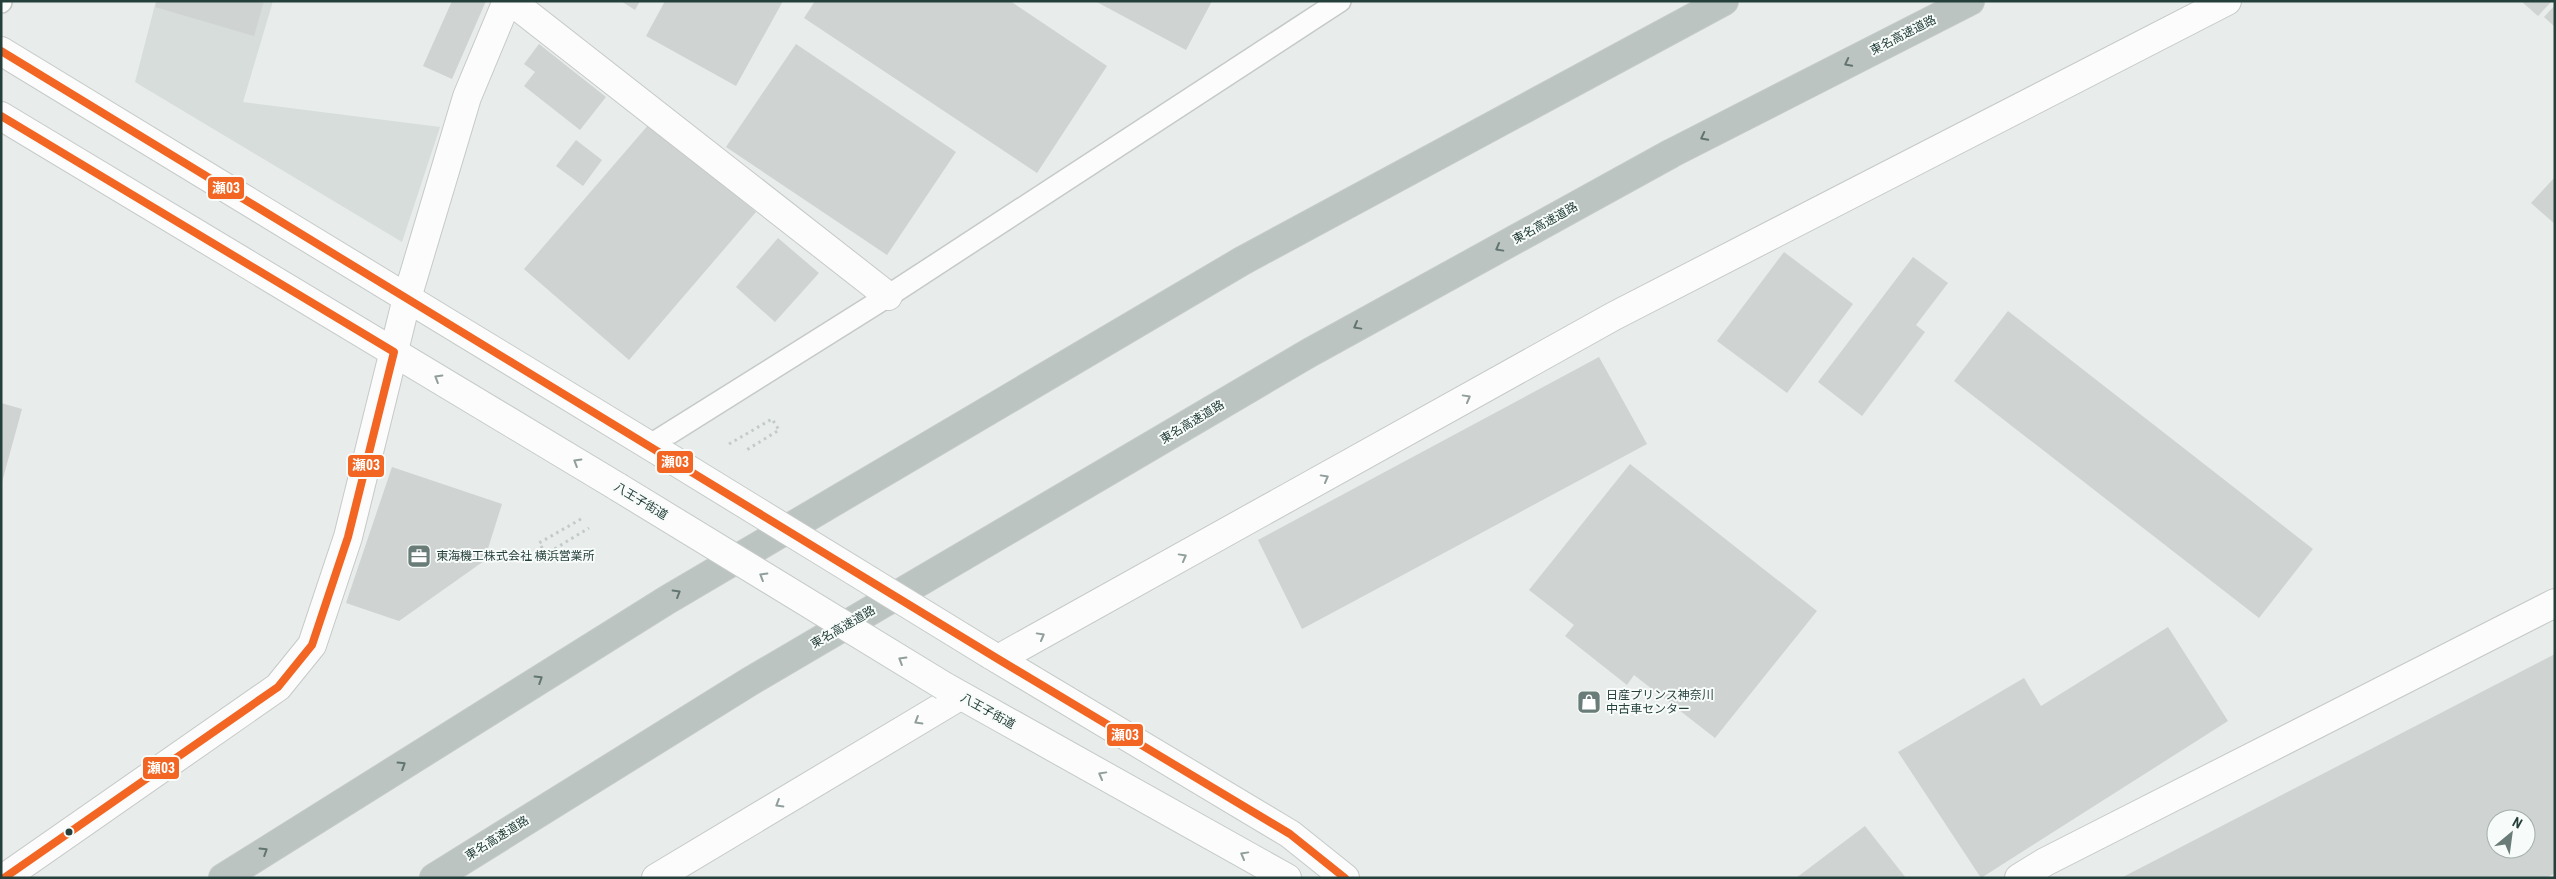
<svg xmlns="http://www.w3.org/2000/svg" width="2556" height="879" font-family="'Roboto Condensed','Noto Sans JP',sans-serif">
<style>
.built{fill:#d6ddda}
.building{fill:#cfd3d2;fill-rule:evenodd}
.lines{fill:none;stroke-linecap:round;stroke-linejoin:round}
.lane-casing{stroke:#c5c9c7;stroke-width:24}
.street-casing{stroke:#c5c9c7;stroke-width:30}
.secondary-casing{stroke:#c4cac8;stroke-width:30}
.highway-casing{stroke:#c3cac9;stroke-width:30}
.path{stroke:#c3cbca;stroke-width:3;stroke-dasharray:2.5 4;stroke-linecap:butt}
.lane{stroke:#fcfcfc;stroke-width:21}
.street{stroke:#fcfcfc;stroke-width:28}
.secondary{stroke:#fcfcfc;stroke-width:28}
.highway{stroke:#bcc4c2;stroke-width:28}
.secondary-bridge-casing{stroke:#c4cac8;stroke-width:30;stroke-linecap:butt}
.secondary-bridge{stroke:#fcfcfc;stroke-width:28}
.bus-1-casing{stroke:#f7fbf9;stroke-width:11}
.bus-1{stroke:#f26522;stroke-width:8}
.oneway{stroke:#617571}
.oneway2{stroke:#909e9c}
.bus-dot{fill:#25403b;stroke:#f7fbf9;stroke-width:2}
.labels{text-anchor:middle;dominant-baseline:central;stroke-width:4;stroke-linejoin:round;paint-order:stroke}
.street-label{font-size:12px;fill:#25403b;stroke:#f7fbf9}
.poi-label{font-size:12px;fill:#25403b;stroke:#f7fbf9;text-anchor:start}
.line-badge{stroke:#f7fbf9;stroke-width:2}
.badge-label{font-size:14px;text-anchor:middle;font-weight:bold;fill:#fff}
</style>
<rect width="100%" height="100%" fill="#e8ecea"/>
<path class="built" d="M156,1H273L243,102L440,127L402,242L135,82Z"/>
<path class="building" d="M157,1H264L254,36L155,7Z
M452,1H486L452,79L423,66Z
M621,1H640L635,10Z
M665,1H783L736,86L646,36Z
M815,1H1010L1107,66L1037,173L804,18Z
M1095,1H1212L1186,50Z
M2521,1H2552L2538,16Z
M2555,5V27L2544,17Z
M539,44L606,97L580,130L524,86L535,72L524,64Z
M796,44L956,152L887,255L726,147Z
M650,123L756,212L629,360L524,269Z
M576,140L602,160L583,186L556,166Z
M2555,177V224L2531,203Z
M778,238L819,273L775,322L736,287Z
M1784,252L1853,304L1787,393L1717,341Z
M1913,257L1948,283L1916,325L1925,332L1862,416L1818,382Z
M2008,311L2313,549L2259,618L1954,381Z
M1599,357L1647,444L1302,629L1258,540Z
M1,403L22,409L2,482H1Z
M1630,464L1817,611L1715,738L1634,675L1627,685L1565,636L1574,625L1529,590Z
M392,467L502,504L484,561L399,621L346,603Z
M2168,627L2228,721L1981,878L1898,752L2024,678L2041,706Z
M2555,654V873L2546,878H2121ZM2496,819H2526V849H2496Z
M1865,826L1906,878H1796Z"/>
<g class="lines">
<g class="lane-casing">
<path id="lane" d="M1,2V1
M649,446L888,296L1340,1"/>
</g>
<g class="street-casing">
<path id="street" d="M511,1L888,296
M998,659L1614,316L2227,1
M4,878L278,687L312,645L348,537L407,298L467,97L507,1
M656,878L960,696
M2019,878L2045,862L2555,603"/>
</g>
<g class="secondary-casing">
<path id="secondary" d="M1,51L665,455
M1,116L618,487
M991,655L1290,834L1345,878
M944,686L1287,878"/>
</g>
<g class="highway-casing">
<path id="highway" d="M223,878L667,600L1242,261L1724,1
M434,878L749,682L1309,353L1672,153L1970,1"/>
</g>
<path class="path" d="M729,444L772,419L779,430L745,451
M581,519L539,543L546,554L589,528"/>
<use href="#lane" class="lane"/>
<use href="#street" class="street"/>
<use href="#secondary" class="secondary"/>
<use href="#highway" class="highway"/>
<g class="secondary-bridge-casing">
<path id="secondary-bridge" d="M665,455L991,655
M618,487L944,686"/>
</g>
<use href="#secondary-bridge" class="secondary-bridge"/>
<g class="bus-1-casing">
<path id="bus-1" d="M1,51L998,659L1290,834L1345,878
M1,116L394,352L348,537L312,645L278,687L4,878"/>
</g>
<use href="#bus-1" class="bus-1"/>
</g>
<defs><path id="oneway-chevron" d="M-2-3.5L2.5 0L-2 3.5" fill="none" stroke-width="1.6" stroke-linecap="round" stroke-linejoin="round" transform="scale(1.25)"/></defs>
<g class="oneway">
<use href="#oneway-chevron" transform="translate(1848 63) rotate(153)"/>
<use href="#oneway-chevron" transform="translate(1704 137) rotate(153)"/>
<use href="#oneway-chevron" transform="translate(1499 248) rotate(151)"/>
<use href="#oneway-chevron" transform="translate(1357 326) rotate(151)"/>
<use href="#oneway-chevron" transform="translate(677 593) rotate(-31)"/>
<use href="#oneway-chevron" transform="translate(539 679) rotate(-32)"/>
<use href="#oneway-chevron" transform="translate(402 765) rotate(-32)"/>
<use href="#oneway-chevron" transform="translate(264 851) rotate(-32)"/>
</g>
<g class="oneway2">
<use href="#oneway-chevron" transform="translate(438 378) rotate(-149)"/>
<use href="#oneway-chevron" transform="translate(1467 398) rotate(-29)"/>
<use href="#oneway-chevron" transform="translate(577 462) rotate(-149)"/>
<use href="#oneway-chevron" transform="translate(1325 478) rotate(-29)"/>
<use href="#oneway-chevron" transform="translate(1183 557) rotate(-29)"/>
<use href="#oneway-chevron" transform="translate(763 576) rotate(-149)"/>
<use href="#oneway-chevron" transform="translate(1041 636) rotate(-29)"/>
<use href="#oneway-chevron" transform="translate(902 660) rotate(-149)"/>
<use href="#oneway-chevron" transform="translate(918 721) rotate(149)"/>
<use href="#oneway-chevron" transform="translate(1102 775) rotate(-151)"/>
<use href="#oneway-chevron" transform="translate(779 804) rotate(149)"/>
<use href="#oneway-chevron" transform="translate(1244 855) rotate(-151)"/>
</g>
<defs>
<g id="office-square" transform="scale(1.25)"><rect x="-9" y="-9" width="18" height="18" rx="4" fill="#697c78" stroke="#f7fbf9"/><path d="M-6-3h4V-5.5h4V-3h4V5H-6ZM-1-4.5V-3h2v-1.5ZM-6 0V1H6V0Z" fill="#fff"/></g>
<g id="shop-square" transform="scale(1.25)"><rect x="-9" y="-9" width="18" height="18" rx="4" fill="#697c78" stroke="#f7fbf9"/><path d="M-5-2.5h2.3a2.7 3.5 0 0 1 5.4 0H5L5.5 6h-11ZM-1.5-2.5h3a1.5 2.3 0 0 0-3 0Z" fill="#fff"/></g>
</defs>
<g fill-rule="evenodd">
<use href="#office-square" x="419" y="556"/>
<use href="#shop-square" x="1589" y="702"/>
</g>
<circle class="bus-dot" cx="69" cy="832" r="4.5"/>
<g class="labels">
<g class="street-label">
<text transform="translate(1903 35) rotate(-27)">東名高速道路</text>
<text transform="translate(1545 223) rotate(-29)">東名高速道路</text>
<text transform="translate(1192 422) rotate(-31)">東名高速道路</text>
<text transform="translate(641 501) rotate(31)">八王子街道</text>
<text transform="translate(843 627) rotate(-30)">東名高速道路</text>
<text transform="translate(988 711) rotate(29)">八王子街道</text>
<text transform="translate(497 838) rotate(-32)">東名高速道路</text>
</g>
<g class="poi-label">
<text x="436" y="556">東海機工株式会社 横浜営業所</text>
<text x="1606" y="695">日産プリンス神奈川<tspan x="1606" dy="14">中古車センター</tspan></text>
</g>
</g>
<g class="line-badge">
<rect x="207" y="176" width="38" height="24" rx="5" fill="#f26522"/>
<rect x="656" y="450" width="38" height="24" rx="5" fill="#f26522"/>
<rect x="347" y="454" width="38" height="24" rx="5" fill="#f26522"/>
<rect x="1106" y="723" width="38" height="24" rx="5" fill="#f26522"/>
<rect x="142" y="756" width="38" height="24" rx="5" fill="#f26522"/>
</g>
<g class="badge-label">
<text x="226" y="193">瀬03</text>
<text x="675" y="467">瀬03</text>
<text x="366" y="470">瀬03</text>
<text x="1125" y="740">瀬03</text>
<text x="161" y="773">瀬03</text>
</g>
<rect width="2556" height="879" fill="none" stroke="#25403b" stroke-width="5"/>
<g transform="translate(2511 834) rotate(29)"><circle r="24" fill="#f7fbf9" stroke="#a3b0ad"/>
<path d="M0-4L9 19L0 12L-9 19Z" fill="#697c78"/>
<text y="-8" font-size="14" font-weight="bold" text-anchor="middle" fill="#25403b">N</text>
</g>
</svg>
